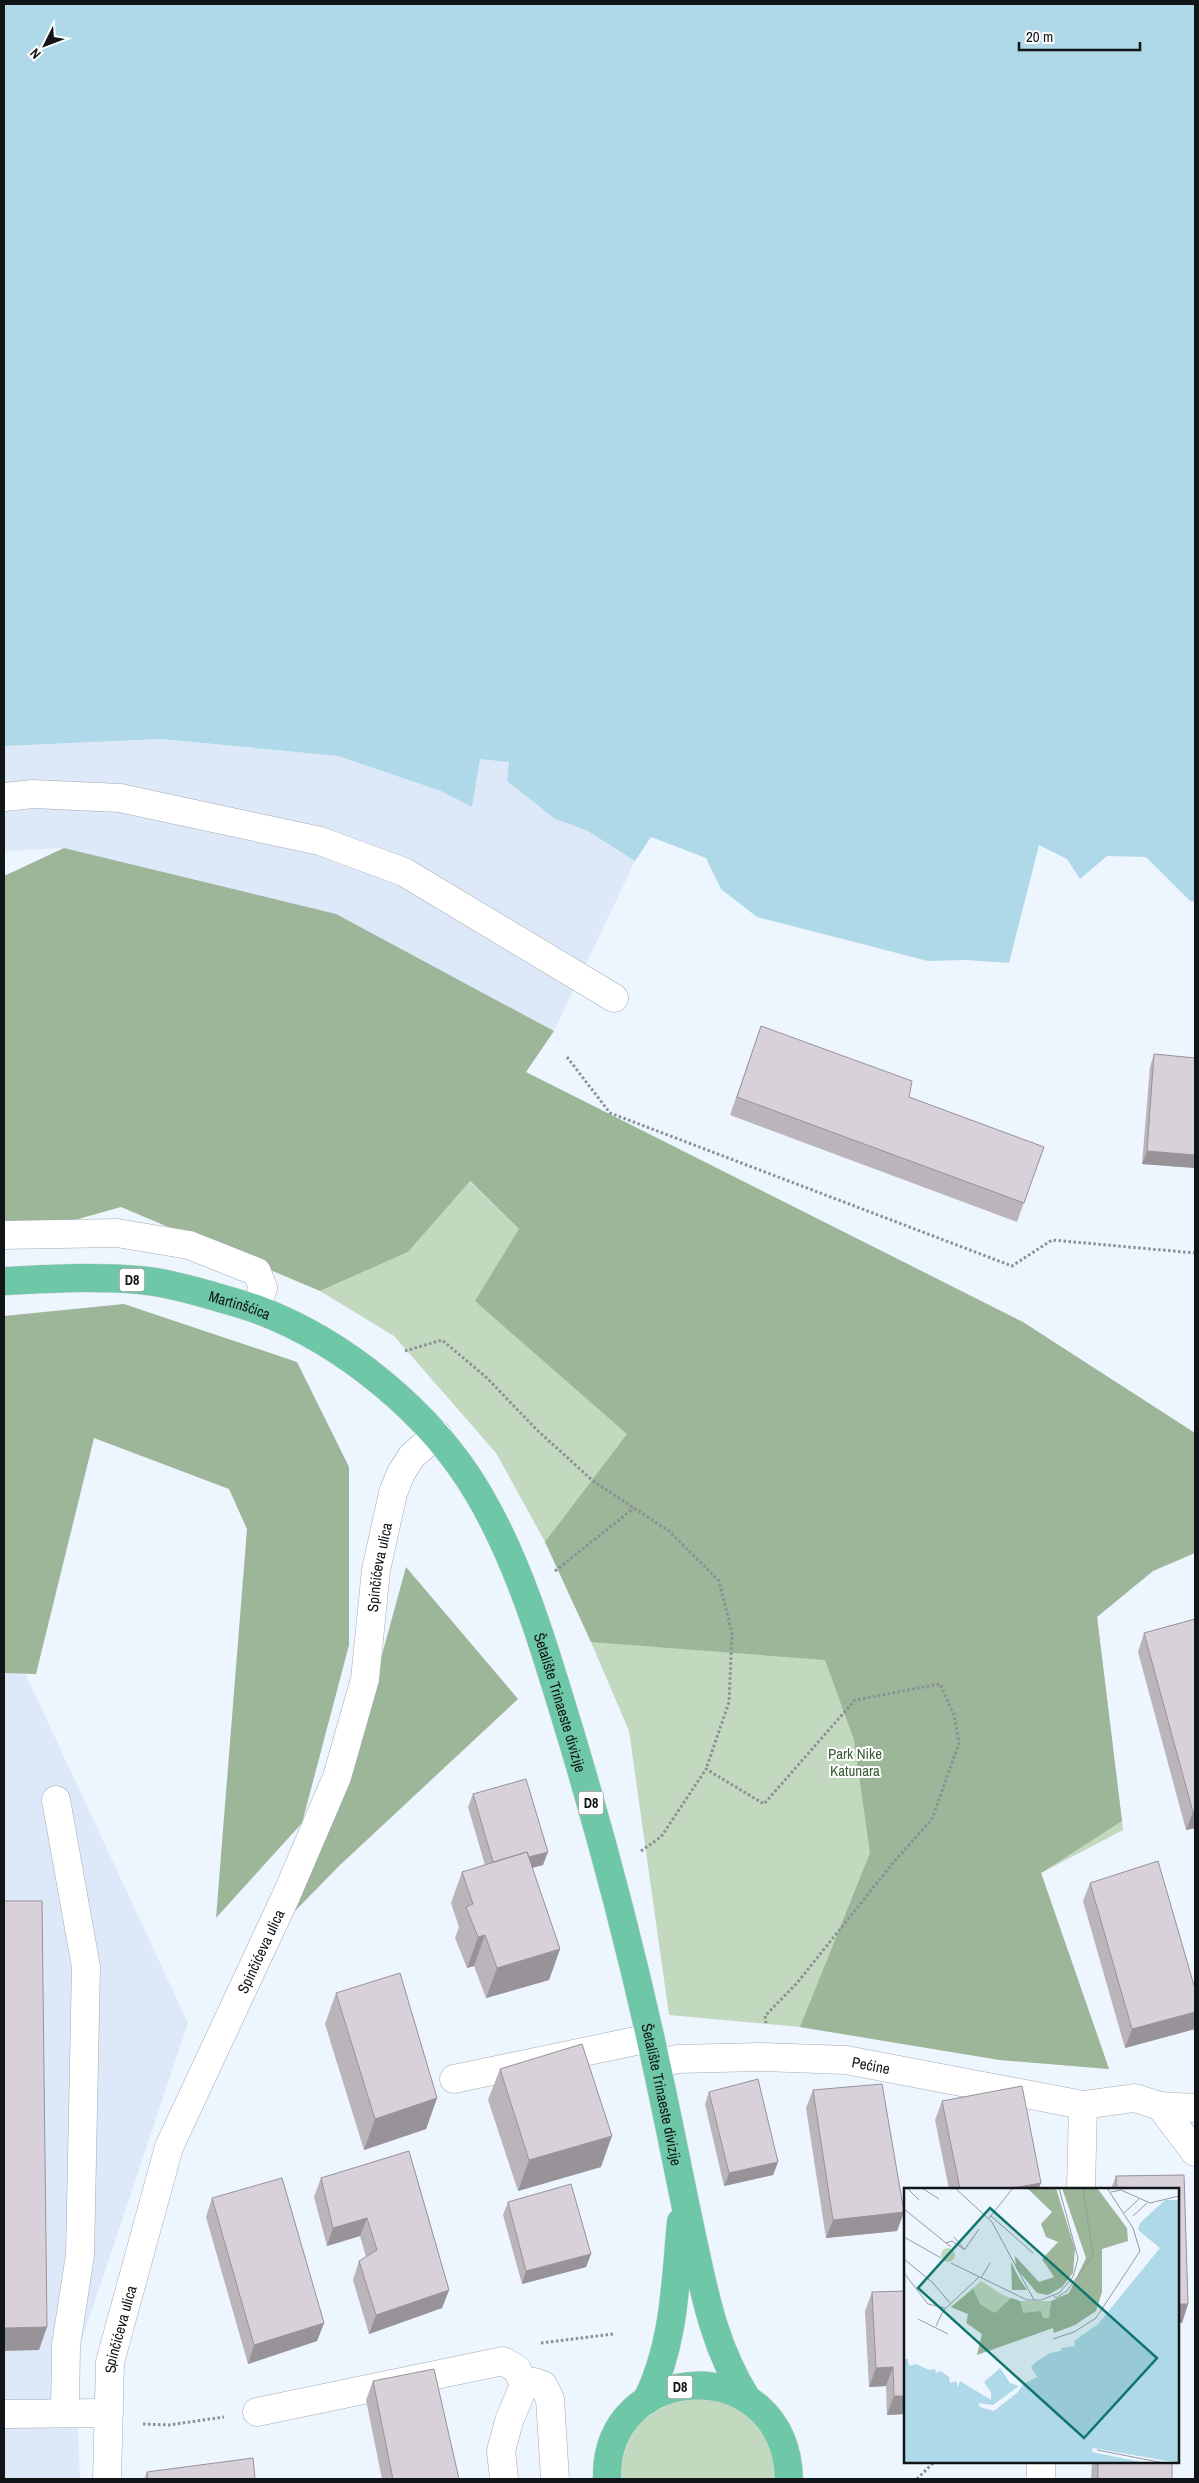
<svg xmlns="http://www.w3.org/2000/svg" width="1199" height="2483" font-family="'Archivo Narrow',sans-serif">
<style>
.built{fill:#dde9f9}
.green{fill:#c2d8bf}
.forest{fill:#9db598}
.water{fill:#afd9e8}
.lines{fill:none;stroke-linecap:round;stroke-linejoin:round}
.minor-casing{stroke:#a2aab3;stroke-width:29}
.major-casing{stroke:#d4d5d5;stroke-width:29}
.path{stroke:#8a9097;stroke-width:3;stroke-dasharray:2.5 2.5;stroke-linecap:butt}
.minor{stroke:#fff;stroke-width:28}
.major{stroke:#6ec7a6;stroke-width:28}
.wall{fill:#bbb4bb}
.shaded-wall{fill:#989299}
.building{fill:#d9d1da;stroke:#989299}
.labels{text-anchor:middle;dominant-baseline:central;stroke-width:4;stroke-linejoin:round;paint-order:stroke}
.shield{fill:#fff;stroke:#595b5d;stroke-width:1}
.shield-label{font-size:14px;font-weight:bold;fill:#121518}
.street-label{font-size:15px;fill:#121518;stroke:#fff}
.park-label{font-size:15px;fill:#395d33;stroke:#fff}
.inset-road{fill:none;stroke:#959ba3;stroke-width:1}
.view{fill:#0f766e;fill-opacity:0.15;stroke:#0f766e;stroke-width:2.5}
.inset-edge{fill:none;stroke:#121518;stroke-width:2.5}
</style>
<rect width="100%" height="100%" fill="#edf5ff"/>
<path class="built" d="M161,739L338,756L441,791L472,807L480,758L509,762L507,781L555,819L586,830L635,861L554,1031L335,914L64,848L4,851V746Z
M4,1673H25L188,2023L75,2361L80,2479H4Z"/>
<path class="green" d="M469,1181L815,1515L1097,1616L1123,1830L1041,1873L1109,2069L1000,2060L800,2027L669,2015L629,1731L559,1567L496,1453L394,1336L320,1291L408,1252Z
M690,2397L715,2399L739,2408L759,2425L773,2448L777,2479H621C622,2432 646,2410 690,2397Z"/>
<path class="forest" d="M64,848L336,914L554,1031L526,1072L1023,1322L1195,1433V1553L1153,1571L1097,1617L1122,1821L1041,1873L1109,2069L1000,2060L800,2027L870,1853L854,1740L825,1660L591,1642L545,1542L627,1434L475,1301L519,1229L470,1181L408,1252L320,1291L121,1207L4,1240V876Z
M124,1304L297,1362L349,1467V1645L302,1823L216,1918L247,1529L229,1489L94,1438L36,1674L4,1673V1316Z
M406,1567L518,1699L339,1866L295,1911L357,1746Z"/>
<path class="water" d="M4,4H1195V902L1190,901L1146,857L1107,856L1080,879L1067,859L1039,845L1009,963L965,960L928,961L757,917L721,889L706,858L651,837L635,861L586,830L555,819L507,781L509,762L480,759L472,807L441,791L338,756L161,739L4,746Z"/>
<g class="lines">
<g class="minor-casing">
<g id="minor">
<path d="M4,797L33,794L120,798L320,841L404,872L614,998"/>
<path d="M4,1235L117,1233L189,1245L257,1272L263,1288L256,1309"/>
<path d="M56,1800L86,1967L80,2255L66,2345L65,2413"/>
<path id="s1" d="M656,2064L678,2059L760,2057L846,2060L1083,2105L1135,2098L1160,2106L1195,2108"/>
<path d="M454,2079L650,2038"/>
<path d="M1160,2106L1195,2152"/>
<path d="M1081,2189L1083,2105"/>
<path d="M257,2412L503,2361L517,2369L524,2385"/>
<path d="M4,2414L109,2413"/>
<path d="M1041,2462V2479"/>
<path id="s2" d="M107,2479L110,2362L169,2147L286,1896L337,1777L365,1679L376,1570L393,1493L401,1473L412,1456L437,1434"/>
<path d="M504,2479L501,2451L509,2421L524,2385L534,2382L543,2385L550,2399L555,2479"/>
</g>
</g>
<g class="major-casing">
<g id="major">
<path id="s3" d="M4,1281C49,1279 94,1276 139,1280C164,1282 189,1289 213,1296C227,1300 242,1304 256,1309C343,1341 431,1413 478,1493C522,1567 547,1657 572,1739C607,1856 638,1976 663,2096C673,2143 682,2190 692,2236C705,2296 714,2346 747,2399"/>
<path d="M647,2400C675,2342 675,2284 681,2222"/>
<path d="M607,2479C604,2359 785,2350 789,2479"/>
</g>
</g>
<path class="path" d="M567,1057L610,1113L1012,1266L1052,1240L1195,1253
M405,1351L442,1340L487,1378L537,1430L593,1481L669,1531L719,1581L732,1633L729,1702L706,1769
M555,1571L634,1508
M641,1851L661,1837L706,1769L764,1804L855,1700L940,1684L954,1715L959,1743L932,1819L893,1863L797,1983L765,2016L766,2023
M541,2343L613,2334
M143,2424L169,2425L224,2417
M917,2479L934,2462"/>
<use href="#minor" class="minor"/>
<use href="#major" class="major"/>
</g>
<path class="wall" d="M761,1026L909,1097L1044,1147L1017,1222L730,1115Z
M1154,1054L1195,1058V1168L1142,1164L1150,1067Z
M1195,1619V1828L1186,1830L1138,1652L1144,1633Z
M473,1794L543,1865L532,1868L560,1949L549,1980L486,1998L474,1966L467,1968L455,1938L459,1927L451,1903L462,1872L485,1865L468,1807Z
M1090,1883L1195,1989V2029L1125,2048L1083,1901Z
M336,1993L437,2098L426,2129L364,2150L325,2024Z
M500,2069L601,2167L518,2191L488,2100Z
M813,2090L904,2212L897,2231L826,2238L806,2108Z
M709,2092L778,2162L773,2175L724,2186L705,2104Z
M942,2101L1041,2183L1038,2189H949L935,2120Z
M409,2151L449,2290L442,2308L369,2334L353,2280L359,2261L366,2257L360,2236L327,2246L314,2197L321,2178Z
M1184,2175L1188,2304L1182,2323H1178V2189H1111L1116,2176Z
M212,2198L324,2323L317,2341L248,2364L206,2217Z
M508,2202L591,2254L586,2267L522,2284L503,2215Z
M905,2291V2414L887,2415L886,2386L869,2387L865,2311L872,2292Z
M373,2381L459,2479H382L366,2400Z
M1092,2462H1172V2479H1091Z
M147,2472L255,2479H144Z"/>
<path class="shaded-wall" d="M1147,1151L1195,1155V1168L1142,1164Z
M1195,1811V1828L1186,1830L1193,1812Z
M548,1852L543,1865L489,1879L494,1866Z
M485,1935L474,1966L467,1968L478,1937Z
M560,1949L549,1980L486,1998L497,1968Z
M1195,2012V2029L1125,2048L1132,2029Z
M437,2098L426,2129L364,2150L375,2119Z
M612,2136L601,2167L518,2191L529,2160Z
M778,2162L773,2175L724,2186L729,2173Z
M1041,2183L1038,2189H1007Z
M904,2212L897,2231L826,2238L833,2220Z
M367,2218L360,2236L327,2246L333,2228Z
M591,2254L586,2267L522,2284L526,2271Z
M449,2290L442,2308L369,2334L376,2315Z
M1178,2304H1188L1182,2323H1178Z
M324,2323L317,2341L248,2364L254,2345Z
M47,2327L39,2350L4,2351V2328Z
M893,2367L886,2386L869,2387L876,2368Z
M894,2396H905V2414L887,2415Z"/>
<path class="building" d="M761,1026L912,1081L909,1097L1044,1147L1024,1203L737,1097Z
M1154,1054L1195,1058V1155L1147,1151Z
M1195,1619V1811L1193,1812L1144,1633Z
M526,1779L548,1852L529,1857L527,1852L493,1862L473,1794Z
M527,1852L560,1949L497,1968L485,1935L478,1937L466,1907L473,1904L462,1872Z
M1158,1861L1195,1989V2012L1132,2029L1090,1883Z
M4,1901H42L47,2327L4,2328Z
M400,1973L437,2098L375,2119L336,1993Z
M582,2044L612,2136L529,2160L500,2069Z
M758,2079L778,2162L729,2173L709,2092Z
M882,2084L904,2212L833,2220L813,2090Z
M1022,2086L1041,2183L1007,2189H960L942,2101Z
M409,2151L449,2290L376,2315L359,2261L377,2250L367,2218L333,2228L321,2178Z
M1184,2175L1188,2304H1178V2189H1117L1116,2176Z
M282,2178L324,2323L254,2345L212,2198Z
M571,2184L591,2254L526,2271L508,2202Z
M905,2291V2396H894L893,2367L876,2368L872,2292Z
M434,2369L459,2479H393L373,2381Z
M253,2458L255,2479H148L147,2472Z
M1098,2462H1172V2479H1098Z"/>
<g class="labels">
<g class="shield">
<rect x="119.5" y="1268.5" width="25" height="23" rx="4"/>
<rect x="578.5" y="1791.5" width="25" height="23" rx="4"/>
<rect x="667.5" y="2375.5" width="25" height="23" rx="4"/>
</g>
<g class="shield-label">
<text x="132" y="1280">D8</text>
<text x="591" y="1803">D8</text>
<text x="680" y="2387">D8</text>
</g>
<g class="street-label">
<text stroke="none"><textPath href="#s3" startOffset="239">Martinšćica</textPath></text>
<text stroke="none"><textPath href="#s2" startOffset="961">Spinčićeva ulica</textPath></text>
<text stroke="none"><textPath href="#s3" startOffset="775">Šetalište Trinaeste divizije</textPath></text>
<text stroke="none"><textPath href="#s2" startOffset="556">Spinčićeva ulica</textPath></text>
<text stroke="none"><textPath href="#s1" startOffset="216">Pećine</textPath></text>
<text stroke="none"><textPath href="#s3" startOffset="1180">Šetalište Trinaeste divizije</textPath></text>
<text stroke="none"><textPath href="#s2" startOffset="151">Spinčićeva ulica</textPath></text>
</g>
<g class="park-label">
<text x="855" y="1753">Park Nike<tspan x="855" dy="17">Katunara</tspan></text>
</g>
</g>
<g transform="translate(904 2188)">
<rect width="275" height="275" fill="#edf5ff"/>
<path d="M37 67a7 7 0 1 1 14 0a7 7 0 1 1-14 0ZM77,93L99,107L114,113H147L145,130L102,133L78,146L62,135L64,126L47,119Z" fill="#c2d8bf"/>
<path d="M123,0H152L171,61L169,85L158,99L144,107L133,105L112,80L111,68L135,94L150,89L138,71L154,54L142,49L137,36L148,24ZM158,0H193L223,40L224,53L198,61V104L192,123L171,137L150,145L149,140L73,167L78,146L63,135L64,126L47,119L69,101L76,116L85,122L91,125L107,110L116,113L119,125L137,123L139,130H145L147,113L165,105L182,70ZM107,74L114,88L123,102H108Z" fill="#9db598"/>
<path d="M261,12H275V275L189,260L188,264L242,275H0V171H4L5,178L12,176L25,182L31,181L32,185L37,183L45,189L46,195L52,193L54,199L56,193L87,212V204L80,194L96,180L106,195L115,198L89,217L74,215L76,219L90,223L114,204L119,196L133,189L127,179L132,174L146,165L157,163V160L171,158L170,153L194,136L256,60L234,42L236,35Z" fill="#afd9e8"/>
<path class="inset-road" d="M3,0L15,12M18,0L35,11M51,0L88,34L130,112M207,4L217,2L246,15L275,8M0,21L47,59M220,25L235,11M87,28L129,65M229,28L243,15M85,30L109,0M0,49L37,70M42,55L48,53L61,62L50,49M61,61L75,41M0,71L29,95L46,115M47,75L123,112H137L155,105L169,89L174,70L155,0M0,85L24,116L41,120M77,90L86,75M150,108L152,110L163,103L189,67L179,0M14,131L44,146M32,138L39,123L75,89M149,151L170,144L192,130L236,63L229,40L203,0M193,262L260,275"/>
<path class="view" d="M86,20L253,170L180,250L14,100Z"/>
<rect width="275" height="275" class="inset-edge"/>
</g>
<rect width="1199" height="2483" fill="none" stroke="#121518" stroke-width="10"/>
<g transform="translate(45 45) rotate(228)" stroke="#ffffff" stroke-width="4" paint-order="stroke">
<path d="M0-4L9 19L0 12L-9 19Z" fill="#121518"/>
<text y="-8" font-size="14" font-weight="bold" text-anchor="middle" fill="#121518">N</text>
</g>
<path d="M1019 42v8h121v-8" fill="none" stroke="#121518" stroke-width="2.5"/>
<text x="1026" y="42" font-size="15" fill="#121518" stroke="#ffffff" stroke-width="4" paint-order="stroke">20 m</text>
</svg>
